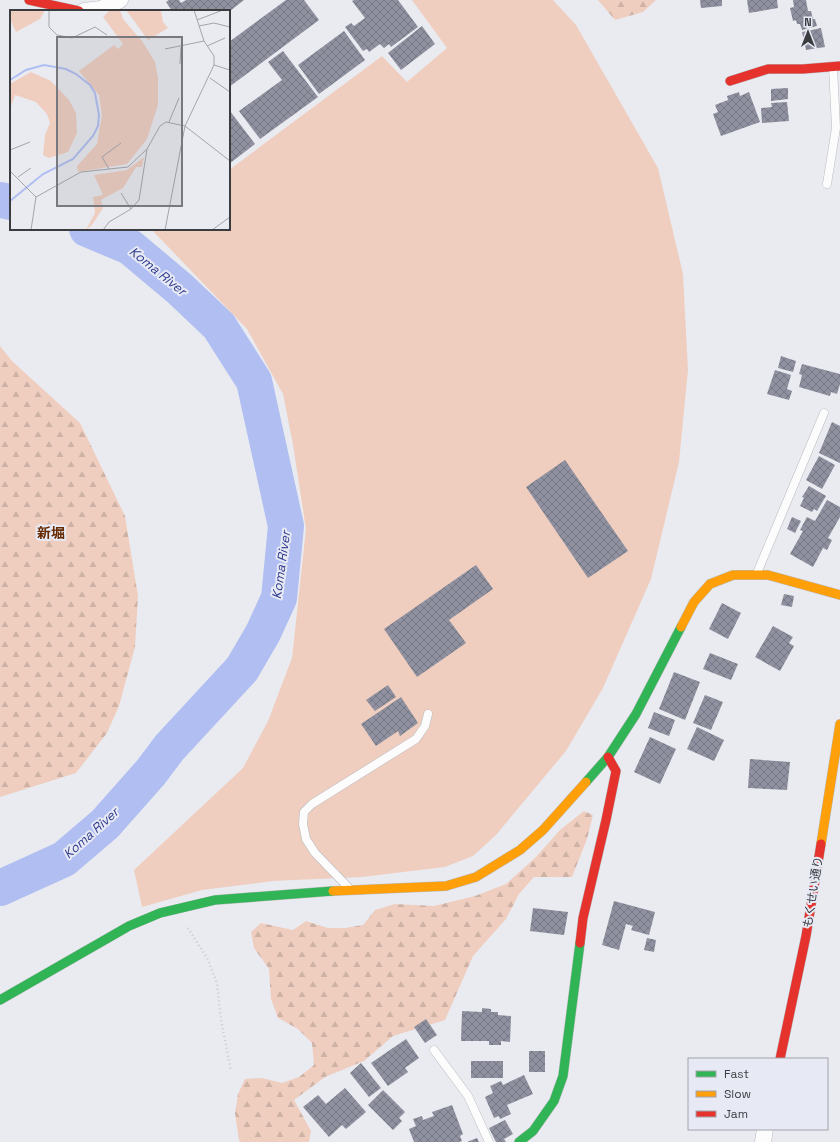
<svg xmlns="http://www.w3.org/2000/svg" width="840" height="1142" font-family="'Space Grotesk','Noto Sans JP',sans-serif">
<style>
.green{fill:#efcec0}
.forest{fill:url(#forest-firs)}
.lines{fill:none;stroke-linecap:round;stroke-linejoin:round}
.river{stroke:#b0bef1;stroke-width:36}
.building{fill:url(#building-cross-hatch)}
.lane-casing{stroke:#b8babd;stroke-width:9}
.street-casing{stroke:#b8babd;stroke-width:17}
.fast-casing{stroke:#b8babd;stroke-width:10}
.slow-casing{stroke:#b8babd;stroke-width:10}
.jam-casing{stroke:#b8babd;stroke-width:10}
.path{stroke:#cacbcd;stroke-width:2.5;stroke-dasharray:1 3;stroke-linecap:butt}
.lane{stroke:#fcfcfd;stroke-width:8}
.street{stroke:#fcfcfd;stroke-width:16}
.fast{stroke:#30b455;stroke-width:9}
.slow{stroke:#ff9f0a;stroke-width:9}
.jam{stroke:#e5322d;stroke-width:9}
.labels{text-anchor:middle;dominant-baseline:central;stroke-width:4;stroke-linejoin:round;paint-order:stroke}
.street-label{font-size:12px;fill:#3b3c40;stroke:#e7eaf4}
.water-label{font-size:13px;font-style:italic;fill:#303c8e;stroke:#e7eaf4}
.quarter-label{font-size:14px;font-weight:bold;fill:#662900;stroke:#e7eaf4}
.inset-river{fill:none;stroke:#b0bef1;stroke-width:2}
.inset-road{fill:none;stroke:#a4a5aa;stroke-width:1}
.view{fill:#78797e;fill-opacity:0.15;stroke:#78797e;stroke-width:2}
.inset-edge{fill:none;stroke:#3b3c40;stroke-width:2}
</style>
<defs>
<pattern id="forest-firs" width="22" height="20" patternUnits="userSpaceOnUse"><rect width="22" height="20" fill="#efcec0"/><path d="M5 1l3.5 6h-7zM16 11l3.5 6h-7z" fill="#ceb2a6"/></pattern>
<pattern id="building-cross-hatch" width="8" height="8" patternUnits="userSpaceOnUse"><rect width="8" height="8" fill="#8f91a0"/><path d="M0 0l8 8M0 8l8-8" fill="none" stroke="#767884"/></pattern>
</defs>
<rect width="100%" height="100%" fill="#eaebf1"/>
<path class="green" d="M412,0H553L576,25L658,168L683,274L688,370L679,462L651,579L603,688L566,751L496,835L473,856L445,867L362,877L273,881L202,890L142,907L134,870L243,768L268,721L292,658L300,584L306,529L293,445L283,394L247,329L151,229H229V170L382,56L407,82L447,48Z"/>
<path class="forest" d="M598,0H656L643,12L615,20Z
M0,346L12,361L80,423L125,516L138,596L135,647L119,706L107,733L76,773L0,797Z
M584,811L593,815L587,839L572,877H534L519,894L506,919L473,956L445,1020L393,1036L364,1061L325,1077L294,1100L311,1131L309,1142H240L239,1140L235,1113L238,1094L245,1079L262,1078L282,1083L299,1077L314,1065L312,1043L298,1029L278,1018L271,999L269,969L254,948L251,932L261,923L293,930L306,921L328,928H345L363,925L375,910L395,904L434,906L475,896L506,884L536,857L560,830Z"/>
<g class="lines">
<path class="river" d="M0,200L11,202
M0,888L64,859L105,824L151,772L169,748L242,669L263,633L279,598L286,526L254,381L219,326L180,289L130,247L87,229"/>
</g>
<path class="building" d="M169,0H179L181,3L186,0H244L230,11H172L166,2Z
M286,0H304L319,20L229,87V42Z
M354,0H398L418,27L391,47L389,44L384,48L380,44L369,52L367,49L363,51L345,27L351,23L354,26L365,18L352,1Z
M700,0H722V6L701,8Z
M747,0H777L778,8L749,13Z
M793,0H806L808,11H811L813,19H815L817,26L802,30L800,24H797L796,20L793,21L790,8L794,7Z
M422,26L435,44L401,70L388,53Z
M821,28L825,47L806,50L802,32Z
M344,31L365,60L319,94L298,65Z
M283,51L318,97L260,139L239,111L282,80L268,62Z
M788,88V99L771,101V89Z
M739,92L740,96L749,92L760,122L721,136L713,114L718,112L715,105L728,100L727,96Z
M787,102L789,121L762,123L761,108L772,107L771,103Z
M230,111L255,144L229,164V112Z
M781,356L796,361L793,372L778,368Z
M802,364L840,374V384L837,394L831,392L830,396L799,387L802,375L799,374Z
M775,370L791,375L787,389L792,391L789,400L767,394Z
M832,422L840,426V463L819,453Z
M819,456L835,465L822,489L806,480Z
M565,460L628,551L588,578L526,487Z
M809,486L826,496L817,511L814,509L812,512L800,506L804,498L802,497Z
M827,500L840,507V517L828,538L832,540L827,550L823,548L813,567L790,554L803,531L800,530L807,517L815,521Z
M792,517L801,521L795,533L787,529Z
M476,565L493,589L449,620L466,643L417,677L384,629Z
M784,594L794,596L792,607L781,605Z
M722,603L741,613L728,639L709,629Z
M773,626L793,637L789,643L794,646L780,671L755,657Z
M710,653L738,664L731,680L703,669Z
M674,672L700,682L685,720L659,709Z
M388,685L396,697L375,711L366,700Z
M705,695L723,702L711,730L693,723Z
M401,697L418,723L400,736L398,731L376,746L361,724Z
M654,712L675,720L669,736L648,728Z
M697,727L724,740L714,761L687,749Z
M650,737L676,749L660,784L634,772Z
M750,759L790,762L787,790L748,788Z
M614,901L655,912L649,935L631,930L633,926L626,924L619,950L602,945Z
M533,908L568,912L564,935L530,931Z
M647,938L656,940L654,952L644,950Z
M482,1008L491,1009V1012H498V1015L511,1016L510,1042L501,1041V1045H489V1041H461L462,1011L482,1012Z
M426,1019L437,1035L425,1043L414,1027Z
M406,1039L419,1058L405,1068L408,1072L388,1086L371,1063Z
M529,1051H545V1072H529Z
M471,1061H503V1078H471Z
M361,1063L381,1088L369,1097L350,1073Z
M524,1075L533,1094L507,1105L511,1114L500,1119L499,1116L494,1118L485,1097L493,1093L490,1086L501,1081L503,1085Z
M345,1088L366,1112L346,1129L342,1125L329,1137L303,1107L318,1095L326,1104Z
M383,1090L405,1112L399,1118L402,1121L393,1130L368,1105Z
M452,1105L463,1134L460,1136L462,1141L459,1142H414L409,1129L416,1126L413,1119L422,1116L423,1120L434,1116L432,1112Z
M505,1120L513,1134L504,1139L506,1142H496L489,1128Z
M477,1138L479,1142H467Z"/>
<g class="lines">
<g class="lane-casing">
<path id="lane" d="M827,184L836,128L833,67
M757,573L824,413
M348,887L315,853L306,839L303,824L304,812L312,804L416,739L425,726L428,714
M434,1050L468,1096L489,1142"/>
</g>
<g class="street-casing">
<path id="street" d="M84,11L101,9L120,0
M763,1142L765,1129"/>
</g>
<g class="fast-casing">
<path id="fast" d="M586,782L608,757L636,714L681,627
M0,1000L129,926L160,913L215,900L333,891
M519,1142L533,1131L554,1101L563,1076L580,943"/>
</g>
<g class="slow-casing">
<path id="slow" d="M681,627L694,602L710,584L733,575H768L840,595
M821,844L840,724
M333,891L446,886L476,877L520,850L543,830L586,782"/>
</g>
<g class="jam-casing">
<path id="jam" d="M29,0L79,11
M730,81L768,69H803L840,66
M580,943L583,918L606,820L616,771L608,757
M780,1059L806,936L821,844"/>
</g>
<path class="path" d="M188,928L207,958L217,983L221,1020L231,1071"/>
<use href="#lane" class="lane"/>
<use href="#street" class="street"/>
<use href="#fast" class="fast"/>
<use href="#slow" class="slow"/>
<use href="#jam" class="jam"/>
</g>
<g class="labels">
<g class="street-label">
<text transform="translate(813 892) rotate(-81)">もくせい通り</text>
</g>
<g class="water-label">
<text transform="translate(158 271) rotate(39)">Koma River</text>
<text transform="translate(281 565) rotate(-82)">Koma River</text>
<text transform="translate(91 833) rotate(-42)">Koma River</text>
</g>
<g class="quarter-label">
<text x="51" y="533">新堀</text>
</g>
</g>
<g transform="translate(10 10)">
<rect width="220" height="220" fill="#eaebf1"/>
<path d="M100,0H110L113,9L132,31L145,52L148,68V95L137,129L117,154L68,162L67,156L87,134L92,105L89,85L69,61L104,35L108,39L113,34L93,7Z" fill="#efcec0"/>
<path d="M0,0H34V2L30,9L6,22L0,9ZM116,0H151L153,12L158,18L138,30ZM21,62L41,71L59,90L66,103L67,123L58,142L39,148L33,145L35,125L40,113L37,104L26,92L5,85L0,99V74ZM134,147L132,157H126L113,178L91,190L93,198L82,215L76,220L85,203L83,187L93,185L84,165L117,160Z" fill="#efcec0"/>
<path class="inset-river" d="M0,70L16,60L34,55L56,59L66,64L80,75L85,83L89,105L88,116L83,126L63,149L33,164L0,191"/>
<path class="inset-road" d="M39,0V17L47,25L62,28L85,17L97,25M187,10L213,0M189,16L204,13L220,17M197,36L215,28M155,39L194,31M170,54L171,37M204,55L220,60M200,68L220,82M159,112L169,88M0,140L20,132M99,159L92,147L111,133M0,161L26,187L71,162L118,157L137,139L150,116L156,112L175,116L220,151M8,167L21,158M111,183L121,199M21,220L26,187M93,220L99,212L121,199L129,190L137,139M155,220L175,116L204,55V46L194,31L184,0M202,220L220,207"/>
<path class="view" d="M47,27H172V196H47Z"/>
<rect width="220" height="220" class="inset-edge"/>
</g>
<rect x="688" y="1058" width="140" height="72" fill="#e7eaf4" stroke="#a2a4ac"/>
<rect x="696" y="1071" width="20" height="6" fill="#30b455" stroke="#a2a4ac"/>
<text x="724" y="1078" font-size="12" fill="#3b3c40">Fast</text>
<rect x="696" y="1091" width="20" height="6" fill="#ff9f0a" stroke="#a2a4ac"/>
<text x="724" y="1098" font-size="12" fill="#3b3c40">Slow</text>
<rect x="696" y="1111" width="20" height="6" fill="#e5322d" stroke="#a2a4ac"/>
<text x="724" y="1118" font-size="12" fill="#3b3c40">Jam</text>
<g transform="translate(808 32)" stroke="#e7eaf4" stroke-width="3" paint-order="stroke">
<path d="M0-3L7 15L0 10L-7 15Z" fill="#3b3c40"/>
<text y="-6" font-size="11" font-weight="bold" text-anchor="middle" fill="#3b3c40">N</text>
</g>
</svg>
